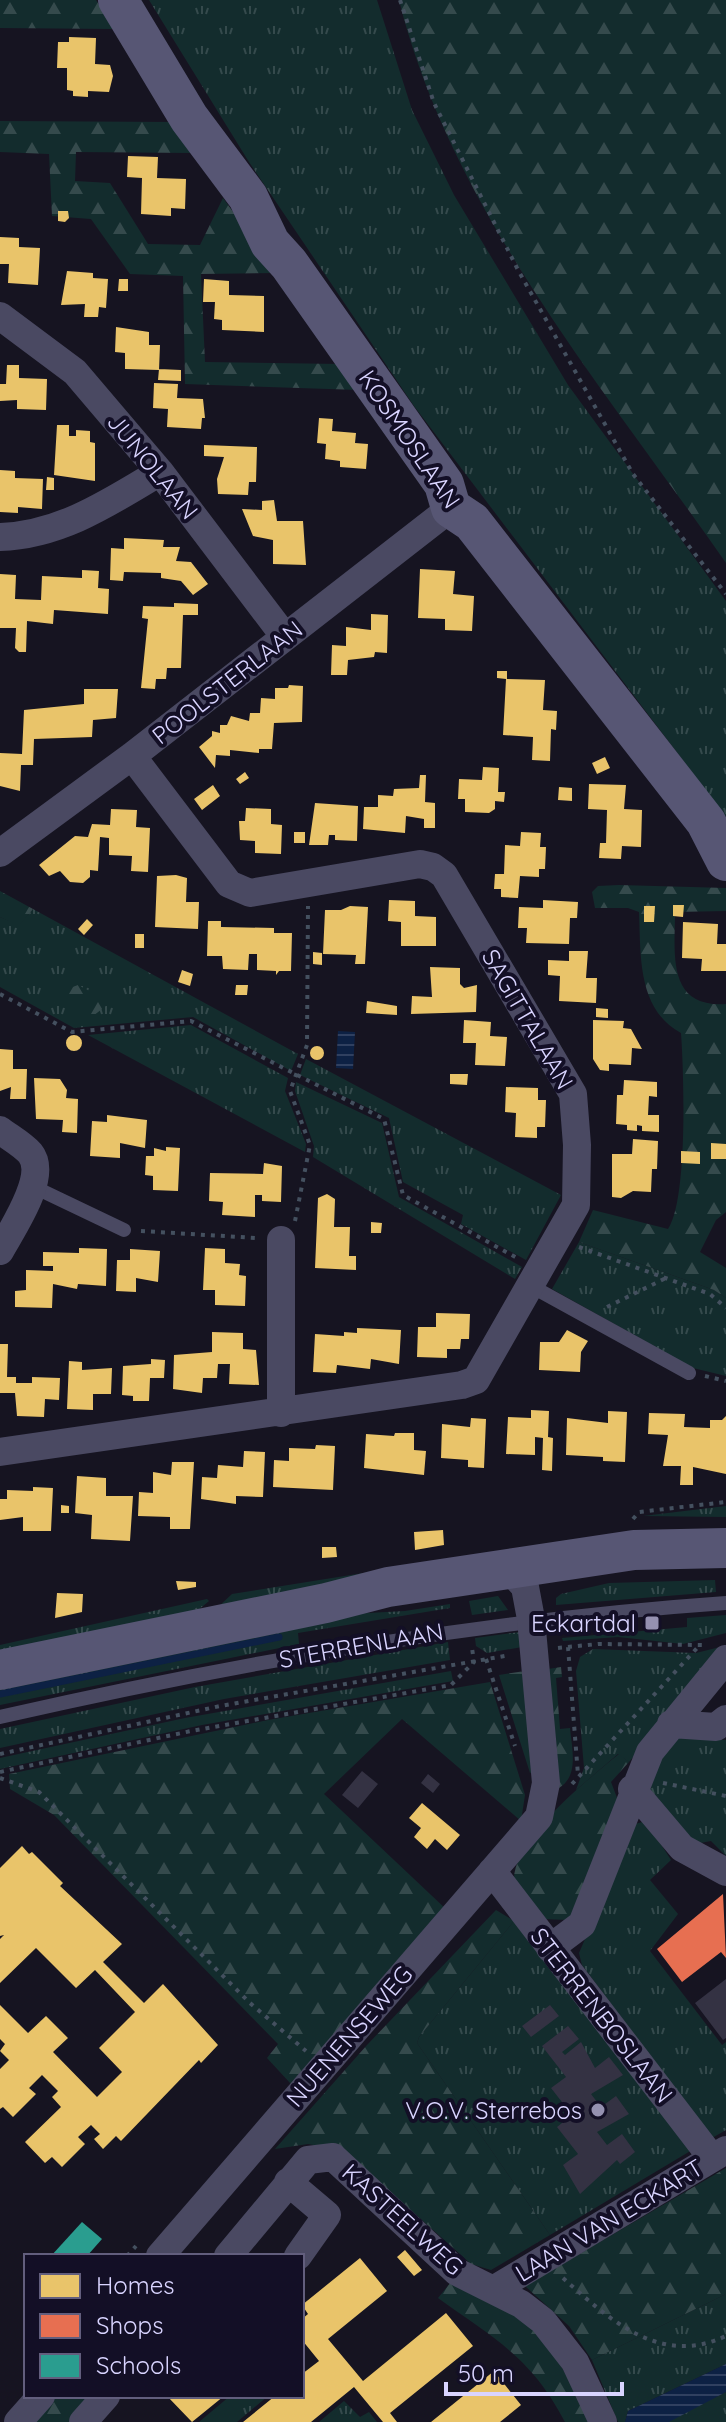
<svg xmlns="http://www.w3.org/2000/svg" width="726" height="2422" font-family="Quicksand,sans-serif">
<style>
.grass{fill:url(#grass-tufts)}
.forest{fill:url(#forest-firs)}
.water{fill:url(#water-rules)}
.homes{fill:#e9c46a}
.shops{fill:#e76f51}
.schools{fill:#2a9d8f}
.lines{fill:none;stroke-linecap:round;stroke-linejoin:round}
.stream{stroke:#0d2144;stroke-width:7}
.building{fill:#343243}
.path{stroke:#44505f;stroke-width:4;stroke-dasharray:4 6;stroke-linecap:butt}
.lane{stroke:#4a4962;stroke-width:14}
.street{stroke:#4a4962;stroke-width:28}
.secondary{stroke:#575674;stroke-width:40}
.poi-dot{fill:#9591b1;stroke:#130f26;stroke-width:3}
.labels{text-anchor:middle;dominant-baseline:central;stroke-width:8;stroke-linejoin:round;paint-order:stroke}
.street-label{font-size:24px;fill:#d9d4ff;stroke:#130f26}
.poi-label{font-size:24px;fill:#d9d4ff;stroke:#130f26;text-anchor:end}
</style>
<defs>
<pattern id="grass-tufts" width="24" height="20" patternUnits="userSpaceOnUse" patternTransform="scale(2)"><rect width="24" height="20" fill="#132c2d"/><path d="M3 7l-1-3M5 7V3M7 7l1-3M15 17l-1-3M17 17v-4M19 17l1-3" fill="none" stroke="#354a4c"/></pattern>
<pattern id="forest-firs" width="22" height="20" patternUnits="userSpaceOnUse" patternTransform="scale(2)"><rect width="22" height="20" fill="#132c2d"/><path d="M5 1l3.5 6h-7zM16 11l3.5 6h-7z" fill="#354a4c"/></pattern>
<pattern id="water-rules" width="6" height="5" patternUnits="userSpaceOnUse" patternTransform="scale(2)"><rect width="6" height="5" fill="#0d2144"/><path d="M0 2.5h6" fill="none" stroke="#304060"/></pattern>
</defs>
<rect width="100%" height="100%" fill="#161421"/>
<path class="grass" d="M149,0H377L412,110L454,195L568,385L726,601V817L414,406L249,162Z
M33,909L298,1054L291,1071L193,1017L74,1028L0,987V917L19,925Z
M191,1025L288,1078L285,1091L306,1144L305,1152L88,1035Z
M306,1059L561,1195L526,1260L461,1224L463,1215L403,1182L389,1118L300,1075Z
M296,1082L382,1123L399,1197L522,1267L515,1279L313,1157L314,1146L295,1091Z
M579,1242L714,1290L726,1298V1376L693,1368L552,1289Z
M726,1506V1517L643,1516Z
M407,1566L216,1609L232,1594Z
M715,1580L716,1592L556,1605V1598L561,1594L609,1583Z
M498,1596L508,1610L472,1615L469,1601Z
M207,1599L209,1601L197,1611L0,1657V1645Z
M450,1604V1608L298,1633L299,1644L0,1705V1680L331,1615L405,1611Z
M726,1615V1633L683,1644L618,1637L563,1641L562,1638L687,1627V1618Z
M520,1632L522,1647L487,1653L476,1646L475,1638Z
M448,1642L450,1660L224,1699L0,1748V1729L195,1687Z
M724,1646L726,1649L629,1762L618,1754L576,1790L584,1768L576,1671L580,1657L593,1649L696,1653Z
M451,1671L453,1681L202,1725L0,1769V1758L185,1718Z
M675,1736L726,1740V1856L711,1841L695,1844L643,1783Z
M646,1821L671,1860L650,1880L678,1914L650,1951L722,2045L726,2042V2130L712,2138L582,1965L579,1953L635,1824Z
M514,1921L692,2150L550,2235L417,2043L419,2037Z
M726,2294V2364L628,2411L625,2422H618L592,2360Z
M726,2392V2422H669V2420Z
M230,2396H268L237,2422H199Z
M344,2401L360,2417L369,2412L377,2422H319Z"/>
<path class="forest" d="M0,0H96L115,29L0,28Z
M399,0H726V563C605,389 451,210 399,0Z
M0,121L173,122L194,153L76,152L75,181L110,183L148,244L200,245L223,198L277,273L201,274L205,362L341,364L359,390L185,384L183,276L130,274L91,219L52,216L49,154L0,152Z
M619,885L726,888V911L675,912C675,953 666,1008 726,1004V1212L716,1220L700,1252L726,1268V1298L714,1290L579,1242L593,1210L668,1229C688,1199 684,1073 681,1033C637,1009 641,956 639,912L628,908H595L592,892L598,886Z
M0,891L33,909L19,926L0,917Z
M78,985L111,1002L93,1016L43,998Z
M561,1667L562,1677L556,1678L560,1729L570,1728C572,1749 579,1776 559,1788L548,1669Z
M525,1671L535,1771L530,1773L499,1675Z
M490,1682L525,1795L521,1821L402,1719L324,1794L448,1911L291,2084L267,2058L278,2044L54,1815L10,1789L9,1774L33,1769L268,1720Z
M619,1754L629,1762L611,1782L622,1811L582,1907L568,1920L542,1919L514,1881C512,1840 588,1779 619,1754Z
M496,1910L514,1921L419,2037L417,2043L550,2235L491,2270L471,2264L345,2151L308,2144L275,2149L367,2045Z
M726,2168V2294L592,2360L569,2326L525,2286Z
M451,2282L538,2327L594,2422H565C531,2357 495,2339 438,2298Z
M57,2396H96L74,2422H35Z"/>
<path class="water" d="M338,1031L355,1032L353,1069L336,1068Z
M726,2364V2392L669,2422H625L628,2411Z"/>
<path class="homes" d="M69,37L96,38L95,64L110,65L113,76L109,92L88,91V97L73,96V91L67,90V68H57L58,42H69Z
M128,156L158,157L157,178L186,179L185,209L171,208V216L141,214L142,178L127,177Z
M58,211H68L69,218L65,222L58,221Z
M0,237L19,238V247L40,248L38,285L8,283L9,264H0Z
M67,271L93,273V278L108,279L106,308L99,307L98,317H84L85,304L61,305Z
M119,279H128V291H118Z
M204,279L229,281V295L264,296V332L222,330V320L214,319L215,302H203Z
M116,327L149,332V345H160L159,370L125,369V353L115,352Z
M7,365H19V378L47,379L46,410L17,409V400L0,401V384H6Z
M159,369L181,370V381L158,380Z
M154,383L178,384L177,398L203,399L205,418H202L201,429L167,427L168,409L153,408Z
M319,418L333,419L332,431L356,433L355,443L368,444L366,469L340,467V461L325,459L326,444L317,443Z
M57,425H69V436H76V430L90,431V442L95,443V481L54,475Z
M204,445L257,447L256,482H249L248,495L218,494L217,479L224,457L204,456Z
M0,470L15,471V478L43,479L42,509L18,507V513L0,512Z
M47,477L54,478V490H46Z
M274,500L277,521H303L306,565L273,564V540L253,536L242,509L262,510V501Z
M124,538L164,540L163,547H180L176,561L191,562L208,584L193,595L181,581L161,578V573L124,572L123,581L110,580L111,548L124,549Z
M420,569L455,571L453,594L474,596L472,631L445,630V619L418,618Z
M82,570L99,571L98,588L109,589L108,614L54,610L53,624L27,621L26,652H19L15,648L16,628H0V574L16,575L15,599L41,600L42,576L82,578Z
M174,603L198,604V615H183L181,668H167L166,679H156L155,689L141,688L148,619L142,618L143,606L174,607Z
M371,614L388,615L387,653L375,652L374,657L348,660L347,675H331L332,645L346,646V627L371,630Z
M497,671H507V679L545,680L543,710L557,711L556,730L551,729L550,761L532,760L533,737L503,735L506,679L497,678Z
M289,685L303,686L302,722L274,723L272,749H259V753L230,750V756L216,755L215,768L199,747L212,736V731L220,733V725H227L231,716L249,721L250,713H260L261,698L275,699V688H288Z
M84,689H118L116,718L93,720L92,737L34,739L33,765H21L20,791L0,786V753L22,754L24,710L84,704Z
M605,757L610,768L597,774L592,763Z
M483,767L499,768L498,792H505L504,802L495,801V809L489,813L465,812V799H458L459,779L482,780Z
M245,772L249,778L240,784L236,779Z
M420,775H426L425,802L435,803V828H424V819L406,816L405,833L363,829L364,807H378V795L393,796L394,789L419,788Z
M589,784L626,785L624,809L642,810L641,847L622,846L621,859L599,858L600,843H606L607,810L588,809Z
M213,785L220,796L202,810L194,799Z
M559,787L572,788V801L558,800Z
M315,803L358,806L357,841L335,840V835H329L328,845H309Z
M246,808L271,809V824L282,825L281,854L255,853V841L240,840L239,821H245Z
M111,809L137,810L136,827L150,828L148,872L131,871L132,856L109,855V838L100,837L98,871L90,870V877L83,883L70,882L60,871L49,876L39,865L75,836L88,837L92,824L110,825Z
M294,832H305V843H294Z
M521,832L541,833L540,847H546L545,869H539V877L520,876L518,898L501,897V889H494L495,874H504L505,845L520,846Z
M176,875L187,878L186,902H199L198,929L155,927L157,876Z
M389,900L415,901V916L436,917V946H401V922L388,921Z
M543,900L578,902L577,918H570L569,944L526,943L527,928H518L519,907L543,908Z
M673,905H684L683,917L673,916Z
M350,906L368,907L365,964H355L356,955L323,954L325,910H341Z
M644,906H655L654,922H644Z
M87,919L93,925L84,935L78,929Z
M208,921H221V927L274,928V933H292L291,971H279L276,975V971L257,970V954H249L248,970L223,969L222,956H207Z
M683,922L718,924L717,944H726V971H701L702,959L682,958Z
M135,934H144V948H135Z
M569,951H588L586,978H597L596,1003L559,1001L560,976L548,975V960L569,961Z
M313,952L322,953V965L313,964Z
M430,967L460,968V984L464,988L477,985L476,1012L411,1014L412,996L432,997Z
M182,970L193,974L190,986L178,982Z
M236,985H248L247,995H235Z
M367,1001L397,1006V1015L366,1013Z
M596,1008L608,1009V1018L596,1017Z
M464,1020L491,1022L490,1036L507,1037L505,1066L475,1065L476,1043H463Z
M593,1020L624,1021L623,1028L631,1029L642,1049L632,1048L631,1065L609,1064V1071L600,1070L593,1059Z
M66 1043a8 8 0 1 1 16 0a8 8 0 1 1-16 0Z
M310 1053a7 7 0 1 1 14 0a7 7 0 1 1-14 0Z
M0,1049L13,1050V1069H27L26,1099H10L11,1087L0,1091Z
M450,1074H468L467,1085L450,1084Z
M34,1078L60,1079L67,1090L66,1098L78,1099L77,1133L62,1132L63,1120L36,1119Z
M624,1080L657,1082V1097L649,1096L648,1115H659V1132L642,1131V1126L637,1125V1131L627,1130V1125L616,1124L617,1095H623Z
M506,1087L538,1088V1100H546L545,1127H537V1138L515,1137L516,1113L505,1112Z
M107,1115L147,1120L145,1148L120,1143V1158L90,1156L92,1121L107,1122Z
M633,1139L658,1141L657,1169H652L651,1192L633,1191L621,1198L612,1197V1154H632Z
M711,1143L726,1144V1159H711Z
M166,1147L180,1148L178,1191L153,1190V1176L145,1175L146,1156H154V1148L166,1151Z
M681,1151L700,1152V1164L681,1163Z
M264,1163L282,1166L281,1202L262,1201V1195H255V1217L222,1215L223,1202L209,1201L210,1173L263,1174Z
M327,1194L335,1199L334,1227H350L349,1256H356V1270L315,1268L318,1198Z
M371,1222L382,1223L381,1233H371Z
M79,1248L107,1249L106,1286L78,1284L77,1289L53,1284L52,1308L15,1307V1291L26,1290V1270L53,1271V1266H43V1252L79,1253Z
M205,1248L225,1249V1263L240,1264L239,1275L246,1276L245,1306L215,1305V1290H203Z
M130,1249L160,1251L158,1282L136,1278V1292L116,1291L117,1260H130Z
M436,1313L470,1314L469,1339H461L460,1349H447V1358L417,1357L418,1327H436Z
M357,1328L401,1330L399,1364L371,1359L370,1369L337,1365L336,1373L313,1372L315,1334L344,1336V1332L357,1333Z
M567,1330L588,1341L581,1352L580,1372L539,1370L540,1342H559Z
M212,1332L243,1333V1349L256,1350L259,1385L229,1384L230,1364H218L217,1378H203L202,1393L173,1389L174,1355L212,1352Z
M0,1344H8L7,1377H16V1383H32V1377L60,1378L59,1400L45,1399L44,1417L17,1416L15,1393H0Z
M151,1359L165,1360L164,1378H150L149,1401H133V1396L122,1395L123,1366L151,1364Z
M69,1361L82,1362V1370L112,1368L111,1394H93V1410L67,1409Z
M531,1410L549,1411L548,1437L553,1438L552,1471L542,1470L543,1438L535,1437V1455L506,1454L508,1417L531,1418Z
M608,1411L627,1412L625,1462L603,1461V1457L566,1455L567,1418L608,1423Z
M649,1413L685,1414L684,1427L710,1428V1420H722L726,1416V1474L693,1467V1485H680L681,1466H663L668,1435L648,1434Z
M471,1418L486,1419L484,1468L468,1467V1460L441,1458L442,1424L470,1427Z
M395,1433H414V1450L426,1451L424,1475L364,1468L366,1434L394,1436Z
M316,1445L335,1446L333,1490L273,1487L274,1460L289,1461V1448L315,1449Z
M244,1451L265,1452L263,1497L236,1496V1504L201,1499L202,1477L217,1478L218,1465L243,1467Z
M172,1462H194L190,1529H170V1517L138,1516L139,1492L153,1493V1472L171,1475Z
M77,1476L106,1478V1496H133L130,1541L91,1539L92,1515L75,1513Z
M33,1487L53,1488L51,1531H23V1517L0,1520V1499H7V1490L33,1491Z
M61,1505L69,1506V1513H61Z
M443,1530L444,1545L415,1550L414,1532Z
M322,1547H336L337,1557L322,1558Z
M176,1581L196,1582V1587L178,1590Z
M57,1593L83,1594L82,1612L55,1618Z
M422,1803L460,1835L447,1850L435,1839L427,1849L414,1837L421,1828L409,1818Z
M22,1846L29,1854L32,1852L63,1883L60,1886L122,1944L103,1962L144,2003L163,1984L218,2045L201,2063L199,2060L121,2141L116,2136L103,2149L94,2139L100,2134L91,2125L78,2137L85,2144L62,2167L52,2157L45,2163L25,2142L61,2107L52,2097L58,2091L42,2075L29,2088L36,2094L13,2117L3,2107L0,2109V2069L9,2060L0,2051L5,2044L0,2039V2005L28,2033L46,2016L68,2038L53,2052L97,2097L122,2072L99,2048L135,2012L95,1970L76,1988L36,1948L0,1983V1939L4,1935L0,1936V1868Z
M405,2250L422,2270L414,2276L397,2257Z
M360,2258L387,2291L328,2339L363,2381L446,2313L473,2346L390,2413L397,2422H383L354,2387L311,2422H243L275,2396H302V2374L319,2361L302,2340V2319L308,2314L302,2305Z
M494,2371L521,2405L500,2422H431Z
M167,2396H224L192,2422Z"/>
<path class="shops" d="M723,1894L726,1958L721,1952L682,1982L657,1949Z"/>
<path class="schools" d="M82,2222L102,2239L87,2256H51Z"/>
<g class="lines">
<path class="stream" d="M0,1694L279,1637"/>
</g>
<path class="building" d="M362,1771L378,1784L358,1808L342,1795Z
M428,1774L440,1784L433,1793L421,1783Z
M726,1979V2038L723,2040L695,2003Z
M550,2005L559,2016L531,2037L522,2026Z
M568,2026L579,2039L562,2052L565,2055L581,2042L595,2068L609,2057L623,2075L591,2094L601,2107L616,2096L629,2114L597,2132L607,2145L622,2134L635,2152L620,2164L617,2160L580,2194L563,2165L578,2154L557,2127L572,2115L551,2088L566,2077L542,2046Z"/>
<g class="lines">
<path class="path" d="M400,0L434,103L518,270L633,474L726,594
M0,994L72,1032L191,1021L384,1119L403,1195L517,1258
M295,1221L310,1145L290,1091L307,1045L308,906
M141,1231L256,1238
M579,1247L710,1294L726,1308
M607,1307L666,1278
M705,1376L726,1381
M633,1519L639,1512L726,1502
M568,1647L578,1775
M558,1648L598,1644L705,1645
M486,1659L515,1746
M0,1754L220,1706L510,1655
M0,1772L191,1731L451,1685L474,1662L472,1648
M0,1778L39,1792L250,2003L306,2051
M663,1783L726,1796
M572,1784L698,1647
M127,2256L136,2246
M563,2278C610,2320 660,2367 726,2336"/>
<path class="lane" d="M34,1187L124,1230
M531,1286L689,1373
M0,1717C240,1662 481,1620 726,1603"/>
<path class="street" d="M0,316L75,372L160,472L285,637
M0,537C61,535 110,502 160,472
M0,853L132,756L451,508
M0,1130C9,1137 22,1144 30,1153C49,1176 12,1229 0,1251
M281,1413V1240
M0,1452L462,1385L476,1380L576,1205L577,1145L573,1094L444,875L433,867L420,864L250,893L229,884L132,756
M671,1724L716,1727L726,1719
M632,1789L682,1848L726,1872
M492,1871L712,2158
M550,1948L582,1924L650,1752L726,1659
M288,2182L327,2215L298,2256
M160,2256L539,1817L546,1783L531,1619L525,1587L508,1568
M228,2256L308,2160L333,2157L457,2272L521,2304L543,2321L575,2362L603,2422
M493,2290L726,2150
M18,2422L41,2396
M83,2422L106,2396"/>
<path class="secondary" d="M118,0L189,118L248,197L270,243L289,264L444,484L451,508L472,522L706,822L726,861
M0,1670L326,1603L388,1587L634,1550L726,1548"/>
</g>
<g class="poi-dot">
<rect x="644" y="1615" width="16" height="16" rx="4"/>
<circle cx="598" cy="2110" r="8"/>
</g>
<g class="labels">
<g class="street-label">
<text transform="translate(410 439) rotate(56)">KOSMOSLAAN</text>
<text transform="translate(153 466) rotate(51)">JUNOLAAN</text>
<text transform="translate(227 682) rotate(-38)">POOLSTERLAAN</text>
<text transform="translate(528 1019) rotate(60)">SAGITTALAAN</text>
<text transform="translate(361 1645) rotate(-10)">STERRENLAAN</text>
<text transform="translate(602 2015) rotate(52)">STERRENBOSLAAN</text>
<text transform="translate(349 2036) rotate(-49)">NUENENSEWEG</text>
<text transform="translate(403 2219) rotate(42)">KASTEELWEG</text>
<text transform="translate(609 2220) rotate(-31)">LAAN VAN ECKART</text>
</g>
<g class="poi-label">
<text x="636" y="1623">Eckartdal</text>
<text x="582" y="2110">V.O.V. Sterrebos</text>
</g>
</g>
<rect x="24" y="2254" width="280" height="144" fill="#130f26" stroke="#625e7d" stroke-width="2"/>
<rect x="40" y="2274" width="40" height="24" fill="#e9c46a" stroke="#625e7d" stroke-width="2"/>
<text x="96" y="2294" font-size="24" fill="#d9d4ff">Homes</text>
<rect x="40" y="2314" width="40" height="24" fill="#e76f51" stroke="#625e7d" stroke-width="2"/>
<text x="96" y="2334" font-size="24" fill="#d9d4ff">Shops</text>
<rect x="40" y="2354" width="40" height="24" fill="#2a9d8f" stroke="#625e7d" stroke-width="2"/>
<text x="96" y="2374" font-size="24" fill="#d9d4ff">Schools</text>
<path d="M446 2382v12h176v-12" fill="none" stroke="#d9d4ff" stroke-width="4"/>
<text x="458" y="2382" font-size="24" fill="#d9d4ff" stroke="#130f26" stroke-width="6" paint-order="stroke">50 m</text>
</svg>
